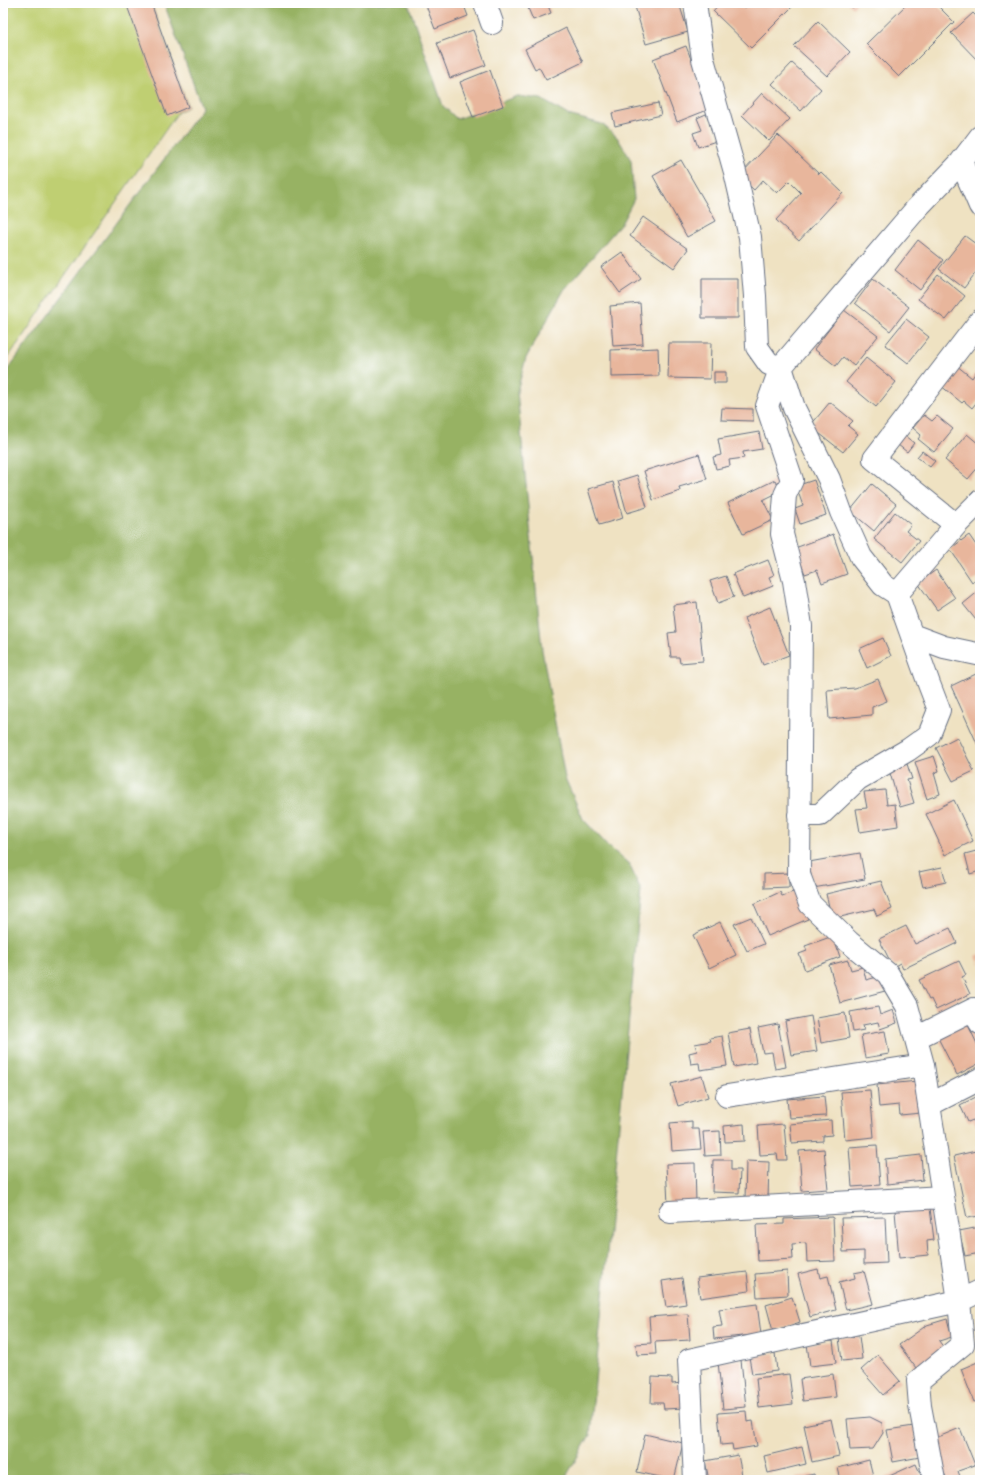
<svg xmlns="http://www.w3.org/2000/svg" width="983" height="1483" font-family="Pangolin,sans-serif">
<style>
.green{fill:#bfcf72;stroke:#6d7f68}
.forest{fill:#97b264;stroke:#597061}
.building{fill:#e8b69c}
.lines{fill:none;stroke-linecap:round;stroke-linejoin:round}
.minor-casing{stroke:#656e81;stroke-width:24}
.minor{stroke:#fff;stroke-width:22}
</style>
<rect width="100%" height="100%" fill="#fff"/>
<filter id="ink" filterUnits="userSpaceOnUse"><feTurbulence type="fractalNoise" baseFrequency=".025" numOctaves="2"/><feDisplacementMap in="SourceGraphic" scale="8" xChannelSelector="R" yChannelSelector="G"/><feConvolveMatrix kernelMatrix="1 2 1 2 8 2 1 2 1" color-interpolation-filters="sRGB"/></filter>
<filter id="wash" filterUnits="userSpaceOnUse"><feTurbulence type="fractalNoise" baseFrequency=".012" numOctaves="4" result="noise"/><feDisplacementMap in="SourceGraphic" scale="16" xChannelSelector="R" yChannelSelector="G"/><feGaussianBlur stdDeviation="0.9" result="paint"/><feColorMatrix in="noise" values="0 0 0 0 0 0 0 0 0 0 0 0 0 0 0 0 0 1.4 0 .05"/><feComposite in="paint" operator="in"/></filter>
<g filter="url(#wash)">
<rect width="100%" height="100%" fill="#efe2c2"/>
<path class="green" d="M3,3H151L188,107L178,112L3,365Z"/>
<path class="forest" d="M164,3H408L443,106L457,119L517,96L541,99L568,115L602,124L617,137L631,160L634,199L621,224L564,290L526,358L517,391L542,650L565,778L583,819L608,846L629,864L641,890L590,1435L564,1480H3V376L202,108Z"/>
<g id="blocks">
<path class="building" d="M126,3H151L188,107L167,116Z
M425,3H463L468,16L435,29Z
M541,3H547L551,13L533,20L528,8Z
M634,3H679L688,32L646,44Z
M720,3H739L745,8L748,4L747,3H796L751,48L713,11Z
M848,3H857L853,8Z
M908,3H935L954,22L899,77L866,44Z
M973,13L980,20V63L951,33Z
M818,21L850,52L827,76L794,46Z
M566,28L583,62L546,80L539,67L535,69L525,49Z
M473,30L486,65L450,78L437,43Z
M686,46L710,109L677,122L653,59Z
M792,63L821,89L801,111L772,84Z
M490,70L503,106L473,117L460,82Z
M762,93L790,119L769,141L742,115Z
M658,103L661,115L615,126L612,113Z
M706,114L719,140L698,147L693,133L702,130L697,118Z
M778,135L819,174L821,172L843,193L799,241L776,220L801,193L789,181L777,193L763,180L754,190L739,176Z
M681,160L716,221L687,237L653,176Z
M643,217L688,249L674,268L630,236Z
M965,236L980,247V267L964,288L939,269Z
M918,240L943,260L920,290L895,270Z
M622,252L641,279L620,293L601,267Z
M938,274L965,296L946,320L918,299Z
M702,279H738V318H702Z
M873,279L909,307L890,331L855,303Z
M640,303L643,344L613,346L610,306Z
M844,310L878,336L854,366L843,357L836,366L814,349Z
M906,319L929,337L908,363L885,345Z
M669,343H711L710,379L668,378Z
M658,348L659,376L611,377V350Z
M866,358L896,382L876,407L846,382Z
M956,365L972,378L978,369L980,370V398L972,408L964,401L962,403L940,385Z
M714,372H726V383H714Z
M830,402L853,421L848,426L858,434L843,452L810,426Z
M722,408L753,409V421L721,420Z
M924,415L932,421L937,416L953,429L934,452L918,439L921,435L913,428Z
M759,432L762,449L743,452L744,458L729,460L730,466L716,469L713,457L721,455L718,439Z
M900,432L914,443L907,452L893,441Z
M967,434L980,445V465L968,479L945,460Z
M922,451L935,461L930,467L917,457Z
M699,454L707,479L679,487L680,491L653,500L644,471Z
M637,475L647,507L627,513L618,481Z
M775,480L781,491L763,500L773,520L743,534L728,503Z
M814,480L826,515L800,524L795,509L803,506L796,486Z
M613,482L623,518L599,525L588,489Z
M872,484L896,504L874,531L850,511Z
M895,512L911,525L906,531L919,541L902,562L874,539Z
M833,534L847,574L822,583L817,570L805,574L795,548Z
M969,535L980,551V576L972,582L950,549Z
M768,560L774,575L769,577L773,586L743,598L733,574Z
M936,570L955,598L937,610L918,583Z
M726,576L734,597L718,603L710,581Z
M980,590V625L963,604Z
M697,602L703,661L680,663L679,657H671L668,633L676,632L673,605Z
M770,607L789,655L763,665L744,618Z
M883,638L891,656L867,668L859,649Z
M978,673L980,677V750L951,686Z
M878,679L887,701L872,707V715L829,719L827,690L855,688Z
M957,737L974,771L953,781L936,748Z
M934,756L939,771L934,773L940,794L927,799L915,762Z
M907,764L912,779L907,780L914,803L900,807L889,770Z
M885,790L887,805L895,804L898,826L860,832L856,809L867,808L864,792Z
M954,800L973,841L945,855L926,814Z
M980,850V871L970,874L965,854Z
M860,853L865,879L813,888L809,862Z
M942,867L946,882L923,887L919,872Z
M789,873V887L764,888V874Z
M881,881L892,909L877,916L874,909L832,919L826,894Z
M796,891L808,919L768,936L754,904L780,892L782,896Z
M751,917L764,944L747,951L734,924Z
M720,922L736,955L709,968L693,935Z
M906,926L915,944L950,928L957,943L903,969L900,963L893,967L879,939Z
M833,936L840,957L805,970L799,954L807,951L805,946Z
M980,954V964L976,956Z
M848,960L851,970L863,967L866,980L881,976L885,991L840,1003L829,965Z
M959,961L966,975L962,977L970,994L936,1010L931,999L929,1000L919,980Z
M878,1007L880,1015L893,1010L897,1023L880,1029L878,1022L863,1025L864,1030L853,1032L850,1012Z
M845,1013L849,1038L821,1043L817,1018Z
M811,1016L817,1051L791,1055L785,1021Z
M967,1023L980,1050V1063L957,1075L938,1038Z
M778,1024L786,1067L775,1069L772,1052L763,1053L758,1028Z
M750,1029L756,1063L734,1067L728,1033Z
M885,1031L889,1054L865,1058L861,1035Z
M722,1036L727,1066L700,1070L699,1063L691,1064L689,1053L697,1051L695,1044L711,1041L710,1038Z
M702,1076L708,1097L678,1106L671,1084Z
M918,1081L921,1113L900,1115L899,1105L879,1107L877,1085Z
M870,1090L874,1137L845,1140L841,1092Z
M980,1095V1127L978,1128L973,1120L968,1122L960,1105Z
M824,1096L826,1116L789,1118L787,1099Z
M831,1120L832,1135L823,1136V1141L792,1143L790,1124Z
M692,1121V1129H699L701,1149L672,1151L670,1123Z
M744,1124L745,1141L725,1142L724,1126Z
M784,1124L787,1160H778L777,1154L760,1155L758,1126Z
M720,1131L721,1155L705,1156L703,1132Z
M877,1145L880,1185L852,1187L849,1147Z
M824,1149L828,1189L802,1191L799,1151Z
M980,1150V1219L979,1216L967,1218L954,1156Z
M921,1155L923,1180L887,1184L885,1159Z
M713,1160H731V1170H740L739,1193L712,1192Z
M746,1161L769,1162L768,1200H745Z
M695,1163L696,1203L668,1205L666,1164Z
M930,1208L934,1240L927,1241L928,1255L899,1258L895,1211Z
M833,1217L835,1261L807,1262L806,1243L792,1244L793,1259L758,1261L756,1225L784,1224V1219Z
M885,1217L887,1263L864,1264V1251L843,1252L841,1218Z
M980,1227V1253L965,1256L959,1231Z
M818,1269L820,1278L828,1276L836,1310L810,1317L798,1274Z
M787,1271L788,1295L757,1297L755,1274Z
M864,1271L873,1304L846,1310L839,1282L855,1278L854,1273Z
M747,1272L749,1291L700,1298L697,1278Z
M682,1278L686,1304L666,1307L662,1281Z
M792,1297L800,1322L773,1331L766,1305Z
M757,1304L761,1334L714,1339L713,1327L722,1326L719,1309Z
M688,1314L690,1340L655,1342L656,1354L637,1355L636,1344L651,1343L649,1317Z
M947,1319L952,1337L939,1341L944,1348L916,1368L899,1345L927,1325Z
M859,1336L862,1359L842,1361L839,1338Z
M833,1341L836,1363L810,1366L807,1344Z
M775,1353L777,1371L752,1374L749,1357Z
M878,1355L900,1381L883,1395L861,1370Z
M741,1360L746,1407L723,1409L718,1362Z
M980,1361V1400L974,1402L961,1369Z
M789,1374L793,1404L759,1408L756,1378Z
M833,1374L836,1397L803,1401L800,1379Z
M652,1377L672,1378V1384L683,1383L684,1408L664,1409L663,1403H651Z
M746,1411L747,1422L753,1421L757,1446L733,1450L732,1444L721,1445L718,1413Z
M870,1417L882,1423L883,1433L873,1449L850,1450L847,1419Z
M831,1419L839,1456L812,1462L804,1425Z
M914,1426L920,1457L893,1462L887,1430Z
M960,1428L975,1465L958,1471L961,1479L958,1480H947L931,1440Z
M645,1434L683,1443L674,1480L637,1472Z
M802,1447L806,1464L768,1473L764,1456Z
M738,1455L743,1480H709L705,1461Z
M869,1460L874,1480H841L838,1468Z
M916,1464L923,1480H887L885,1478Z
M814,1474L815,1480H796V1478Z"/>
</g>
</g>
<g filter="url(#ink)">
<use href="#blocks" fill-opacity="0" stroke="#656e81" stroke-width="1"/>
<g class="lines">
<g class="minor-casing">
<path id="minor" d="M485,3L492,23
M695,3L703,59L735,172L750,237L755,296L757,347L769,364L781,367L917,208L961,162L980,137
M961,162L980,206
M781,367L767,406L792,480L785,495L782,534L794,581L801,626L799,875L810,904L849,942L888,974L907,1006L923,1065L959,1301L963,1344L918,1381L920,1406L934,1480
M781,367L794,408L829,479L841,512L861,557L883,585L897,594L929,684L939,710L929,735L908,750L858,779L820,815H799
M956,525L874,459L980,321
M897,594L956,525L980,501
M912,635L944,647L977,654L980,653
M916,1038L974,1009L980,1023
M727,1096L923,1065
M929,1105L980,1079
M670,1212L943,1197
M695,1480L689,1360L959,1301L980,1291"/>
</g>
<use href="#minor" class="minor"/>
</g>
</g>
<rect width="983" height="1483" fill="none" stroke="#fff" stroke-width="16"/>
</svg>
